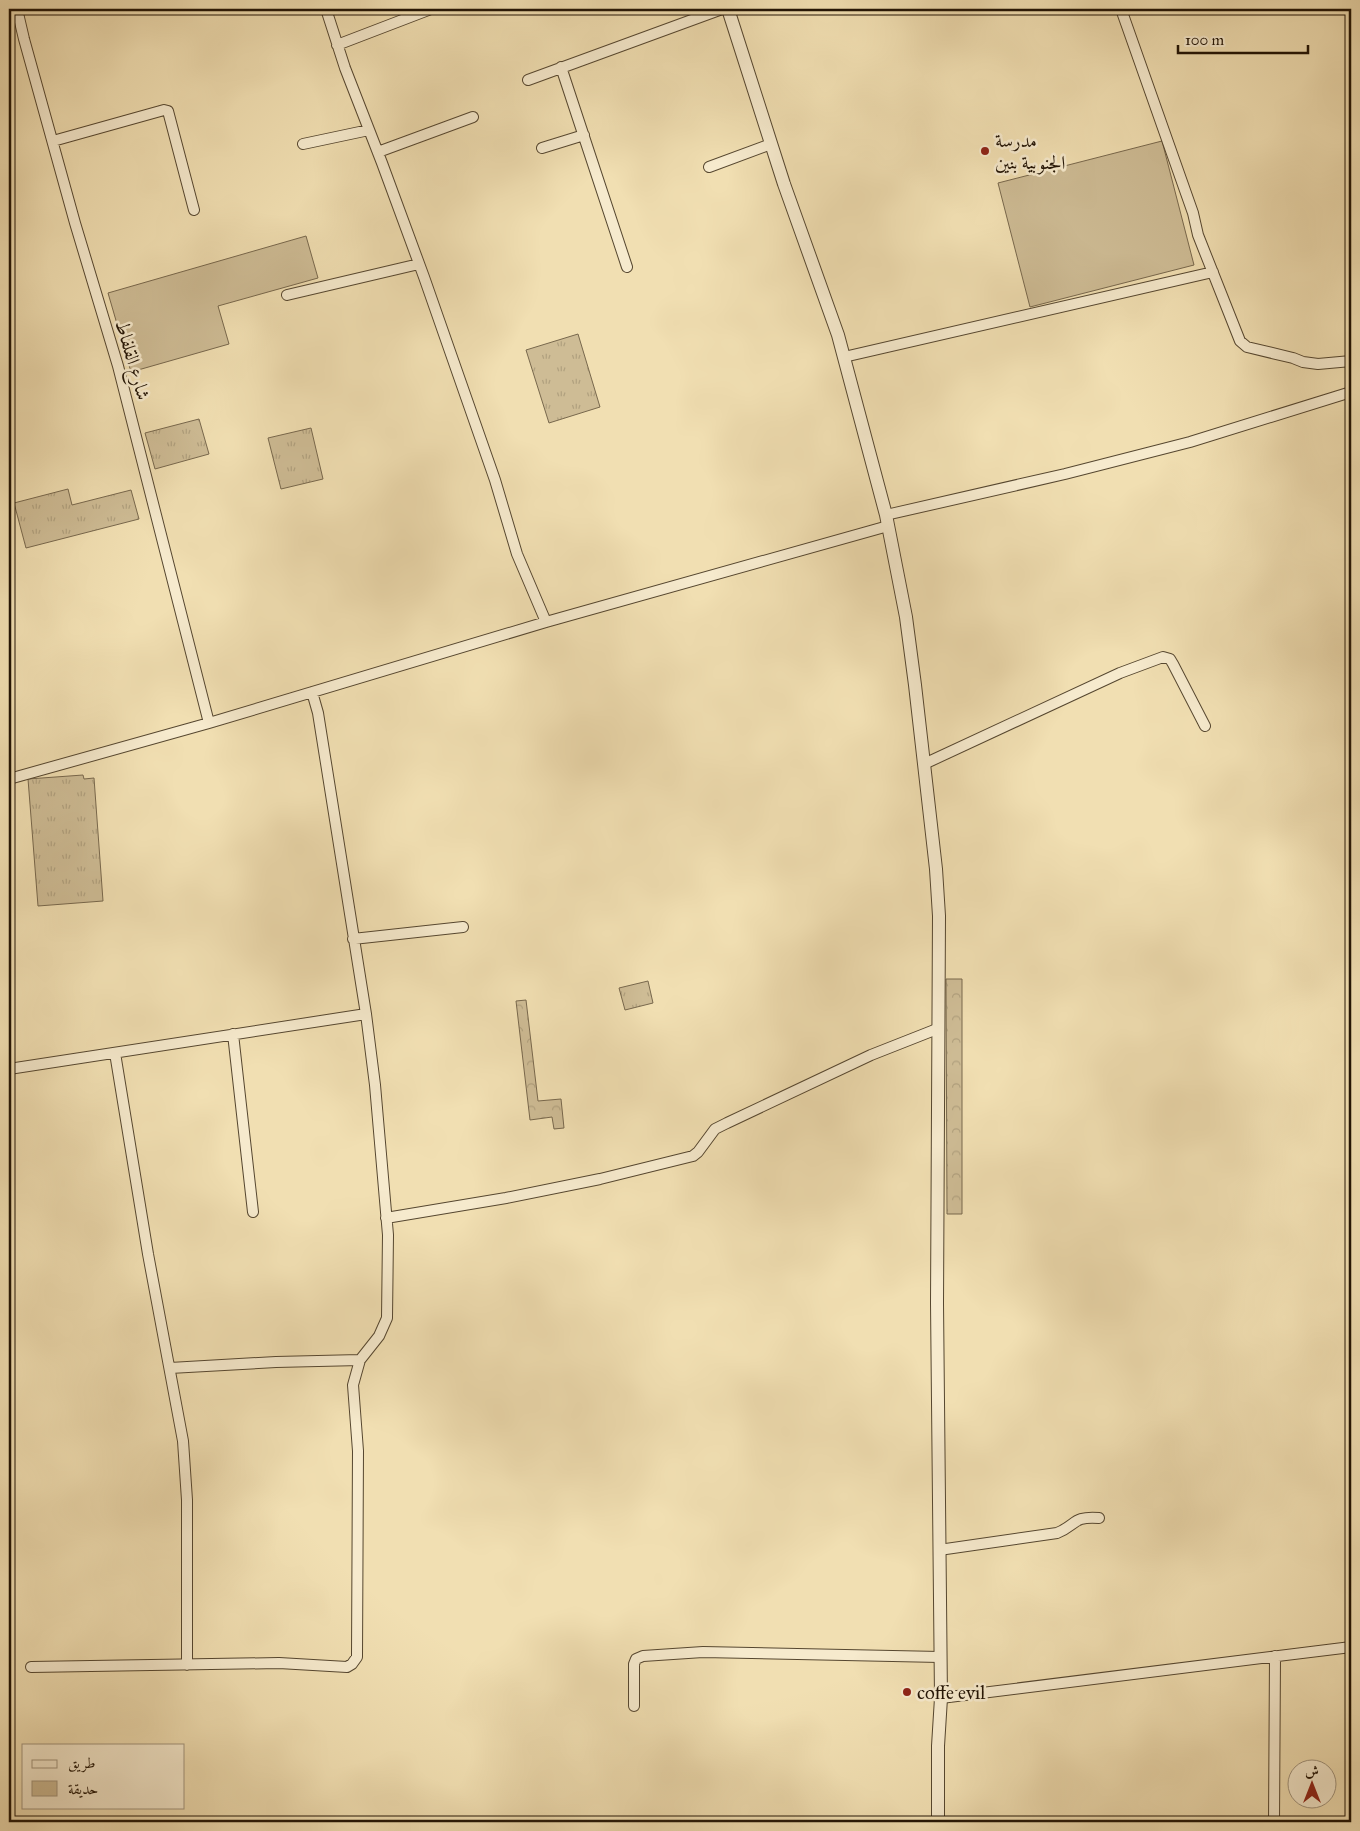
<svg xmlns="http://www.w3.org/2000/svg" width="1360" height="1831" font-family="'IM FELL Great Primer',Amiri,serif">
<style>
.grass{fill:url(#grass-tufts);stroke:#78684d}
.forest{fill:url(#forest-crowns);stroke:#78684d}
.green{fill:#cebc95;stroke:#78684d}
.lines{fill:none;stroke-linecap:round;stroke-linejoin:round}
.minor-casing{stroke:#564730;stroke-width:12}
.tertiary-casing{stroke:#564730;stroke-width:14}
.minor{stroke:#f6eacd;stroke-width:10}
.tertiary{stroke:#f6eacd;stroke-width:12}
.poi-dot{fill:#8f2418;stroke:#f6eacd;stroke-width:2}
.labels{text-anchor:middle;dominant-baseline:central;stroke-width:5;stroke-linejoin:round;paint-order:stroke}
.poi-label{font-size:19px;fill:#221405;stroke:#f6eacd;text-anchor:start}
.street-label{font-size:19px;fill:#221405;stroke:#f6eacd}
</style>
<defs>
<pattern id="grass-tufts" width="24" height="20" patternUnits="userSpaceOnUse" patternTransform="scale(1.25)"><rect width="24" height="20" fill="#cebc95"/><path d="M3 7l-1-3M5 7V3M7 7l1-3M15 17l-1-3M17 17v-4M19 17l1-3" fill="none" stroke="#b1a17f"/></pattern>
<pattern id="forest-crowns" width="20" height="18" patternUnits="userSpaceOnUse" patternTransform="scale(1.25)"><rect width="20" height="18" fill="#cebc95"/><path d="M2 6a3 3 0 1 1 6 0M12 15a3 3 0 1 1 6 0" fill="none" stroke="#b1a17f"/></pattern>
</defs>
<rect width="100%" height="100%" fill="#f1dfb2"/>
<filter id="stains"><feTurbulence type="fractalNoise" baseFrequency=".004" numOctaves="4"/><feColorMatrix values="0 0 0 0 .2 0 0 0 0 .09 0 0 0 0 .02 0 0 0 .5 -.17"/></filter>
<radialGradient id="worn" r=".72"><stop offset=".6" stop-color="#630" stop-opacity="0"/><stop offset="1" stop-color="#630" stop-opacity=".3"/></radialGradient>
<path class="grass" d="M578,334L600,407L549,423L526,350Z
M199,419L209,454L155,469L145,433Z
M311,428L323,479L281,489L268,438Z
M68,489L72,505L131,490L139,519L26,548L14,503Z
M83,775L84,779L94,778L103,901L38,906L28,779Z
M648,981L653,1003L625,1010L619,988Z"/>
<path class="forest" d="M946,979H962V1214H947Z
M526,1000L538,1101L561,1099L564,1128L554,1129L552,1117L530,1120L516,1001Z"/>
<path class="green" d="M1162,141L1194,265L1030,307L998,183Z
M306,236L318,278L218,306L229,344L131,372L108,293Z"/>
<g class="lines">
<g class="minor-casing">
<path id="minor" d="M17,9L24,39L75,223L118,366L209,723
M326,9L345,68L382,163L424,277L495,480L517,554L546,622
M1121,9L1193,213L1198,235L1240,341L1247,347L1293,358L1303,362L1318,364L1351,361
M337,45L431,9
M561,67L627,267
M528,80L722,9
M53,141L164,110L168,111L194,210
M303,144L369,130
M542,148L584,135
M378,152L473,117
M709,167L771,144
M287,295L419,264
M844,357L1213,272
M886,515L1065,474L1190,442L1351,392
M924,764L1120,673L1163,657L1170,659L1173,664L1205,726
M9,779L209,723L546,622L888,526
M353,939L463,927
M233,1034L253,1212
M115,1053L148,1254L183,1441L187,1500V1665
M9,1069L366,1014
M386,1218L506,1198L600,1179L693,1156L698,1152L715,1129L727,1123L871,1055L937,1029
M170,1368L276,1362L360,1360
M939,1550L1057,1533C1077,1525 1072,1516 1099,1518
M31,1667L279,1663L347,1667L352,1664L357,1657L358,1451L353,1385L360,1360L379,1336L387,1318L388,1235L375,1085L366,1014L318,713L312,692
M941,1698L1351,1647
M634,1706V1664L636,1659L643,1656L703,1652L940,1657
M1274,1822L1275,1656"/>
</g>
<g class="tertiary-casing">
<path id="tertiary" d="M728,9L784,184L838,335L886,515L906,617L915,685L936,869L939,916L937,1303L941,1698L938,1746V1822"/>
</g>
<use href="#minor" class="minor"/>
<use href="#tertiary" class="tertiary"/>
</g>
<g class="poi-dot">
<circle cx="985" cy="151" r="5"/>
<circle cx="907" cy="1692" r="5"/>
</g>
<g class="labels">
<g class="poi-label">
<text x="995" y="140">مدرسة<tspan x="995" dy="22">الجنوبية بنين</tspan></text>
<text x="917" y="1692">coffe evil</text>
</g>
<g class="street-label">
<text transform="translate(133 360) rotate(74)">شارع القلفاط</text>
</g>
</g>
<rect width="1360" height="1831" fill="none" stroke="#f1dfb2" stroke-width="30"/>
<rect x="10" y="10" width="1340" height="1811" fill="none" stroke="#221405" stroke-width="2.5"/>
<rect x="15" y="15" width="1330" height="1801" fill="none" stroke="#221405"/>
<rect x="22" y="1744" width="162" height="65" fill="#f6eacd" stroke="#a1947d"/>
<rect x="32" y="1760" width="25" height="8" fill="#f6eacd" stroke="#a1947d"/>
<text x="68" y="1768" font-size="15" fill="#221405">طريق</text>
<rect x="32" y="1781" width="25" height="15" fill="#cebc95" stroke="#a1947d"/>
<text x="68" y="1794" font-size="15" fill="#221405">حديقة</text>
<g transform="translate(1312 1784)"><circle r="24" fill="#f6eacd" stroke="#a1947d"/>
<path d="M0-4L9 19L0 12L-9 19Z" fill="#8f2418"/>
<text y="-8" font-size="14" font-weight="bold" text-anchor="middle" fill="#221405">ش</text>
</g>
<path d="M1178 45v8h130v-8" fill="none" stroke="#221405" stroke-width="2.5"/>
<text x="1185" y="45" font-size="15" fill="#221405" stroke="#f6eacd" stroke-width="4" paint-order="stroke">100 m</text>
<rect width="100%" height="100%" filter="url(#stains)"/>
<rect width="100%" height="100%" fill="url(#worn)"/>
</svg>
